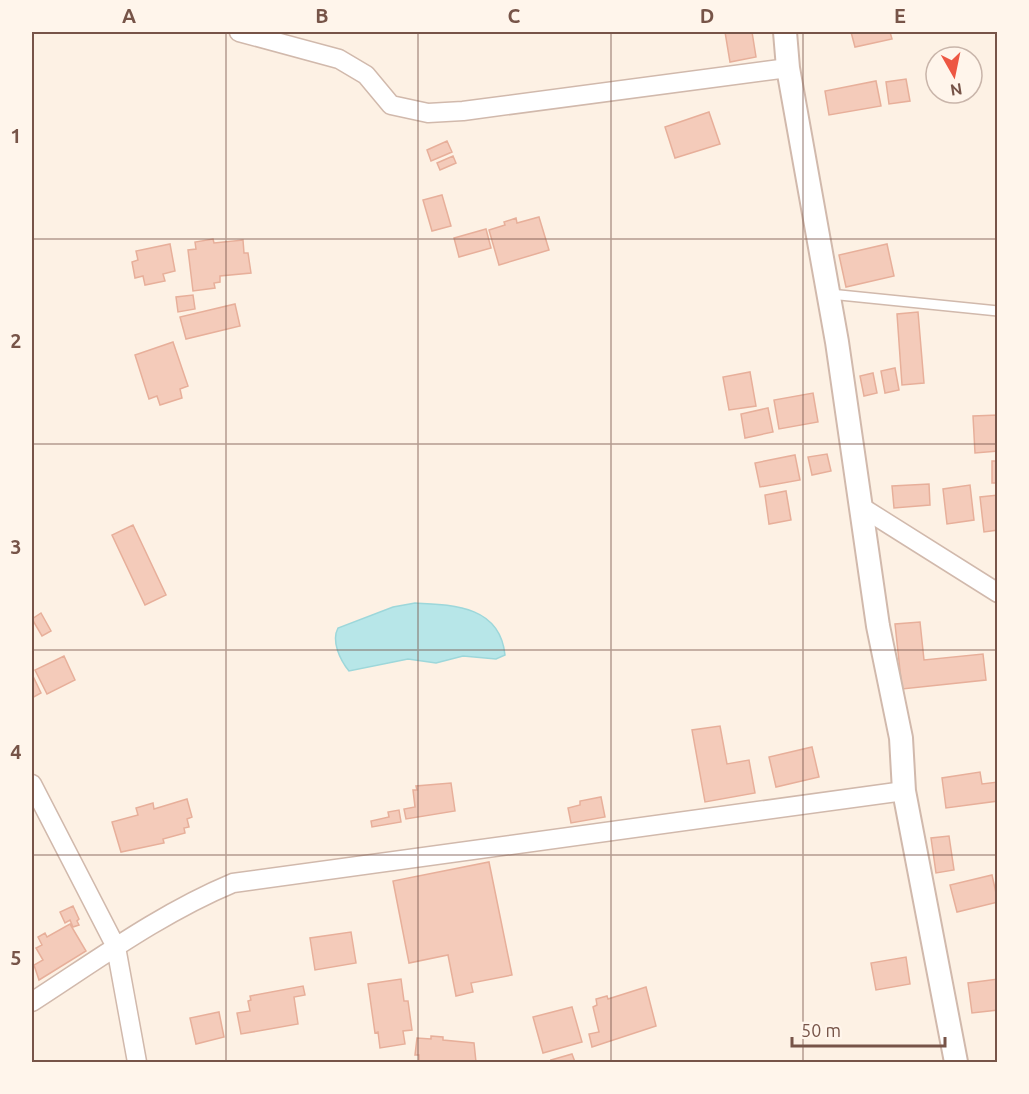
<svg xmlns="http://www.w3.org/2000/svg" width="1029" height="1094" font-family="Ubuntu,sans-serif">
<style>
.water{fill:#b7e6e8;stroke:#9dd7da;stroke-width:1.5}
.building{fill:#f4cbba;stroke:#e7af9a;stroke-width:1.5}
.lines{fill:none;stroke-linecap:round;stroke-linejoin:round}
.service-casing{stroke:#d1b9ac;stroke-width:12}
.minor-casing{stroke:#d1b9ac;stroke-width:21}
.tertiary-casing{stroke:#d1b9ac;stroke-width:26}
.service{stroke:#fff;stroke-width:9}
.minor{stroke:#fff;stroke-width:18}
.tertiary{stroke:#fff;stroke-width:22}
.grid{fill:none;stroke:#775448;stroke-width:1.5;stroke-opacity:0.55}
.neatline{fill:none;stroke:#775448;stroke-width:2}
.grid-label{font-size:20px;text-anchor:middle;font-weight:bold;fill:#775448}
</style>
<rect width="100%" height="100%" fill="#fdf1e4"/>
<path class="water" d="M415,603C454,605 500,606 505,655L496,659L463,656L436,663L408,659L349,671C340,660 331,641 338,628L393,607Z"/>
<path class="building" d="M725,32H752L756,57L730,62Z
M851,32H890L892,39L855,47Z
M906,79L910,101L889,104L886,82Z
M876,81L881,106L829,115L825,91Z
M709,112L720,144L675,158L665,127Z
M447,141L452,152L431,161L427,150Z
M453,156L456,163L440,170L437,163Z
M442,195L451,226L432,231L423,200Z
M539,217L549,250L499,265L489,230L505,225L504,222L516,218L517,223Z
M486,229L491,248L459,257L454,238Z
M213,239L214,243L243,240L244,253H248L251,273L220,276V282L214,283L215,288L193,291L188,250L196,249L195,242Z
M170,244L175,271L163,274L165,281L145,285L143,276L135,278L132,262L138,260L136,251Z
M887,244L894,276L846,287L839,255Z
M193,295L195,309L178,312L176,297Z
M235,304L240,326L186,339L180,317Z
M918,312L924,383L902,385L897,314Z
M173,342L188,386L180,389L182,398L160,405L157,396L149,399L135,355Z
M895,368L899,390L885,393L881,371Z
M750,372L756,406L729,410L723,377Z
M873,373L877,393L864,396L860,376Z
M813,393L818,422L779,429L774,400Z
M768,408L773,432L745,438L741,414Z
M998,415V451L975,453L973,416Z
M827,454L831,471L812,475L808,457Z
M795,455L800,480L760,487L755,463Z
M992,461H998V483H992Z
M929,484L930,505L894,508L892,486Z
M970,485L974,520L947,524L943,489Z
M786,491L791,520L769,524L765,495Z
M998,495V530L984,532L980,497Z
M133,525L166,595L145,605L112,535Z
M41,613L51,631L42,636L32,619Z
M920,622L924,660L983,654L986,680L902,689L895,624Z
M64,656L75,680L47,694L35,670Z
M32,674L41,693L32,698Z
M720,726L727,764L749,760L755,793L705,802L692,730Z
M812,747L819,777L776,787L769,757Z
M980,772L982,784L998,782V801L946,808L942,778Z
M451,783L455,811L406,819L404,809L415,807L413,790H417L416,786Z
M601,797L605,817L571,823L568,808L580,805V801Z
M187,799L192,817L187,819L189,827L184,828L185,833L163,839L164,843L121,852L112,822L138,815L136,808L153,803L154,809Z
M399,810L401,822L372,827L371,821L389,817L388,812Z
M949,836L954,870L936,873L931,838Z
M489,862L512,975L471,983L473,992L456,996L448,955L409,963L393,881Z
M992,875L998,902L957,912L950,885Z
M73,906L79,919L77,921L79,925L73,927L70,920L65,923L60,912Z
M70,924L86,951L39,980L34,965L43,960L36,948L42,945L38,937L45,933L47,937Z
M351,932L356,963L315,970L310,938Z
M906,957L910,984L876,990L871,963Z
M401,979L404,1001H408L412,1030L403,1031L405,1044L380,1048L378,1032L375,1033L368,984Z
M998,979V1010L972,1013L968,983Z
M303,986L305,995L294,997L298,1024L241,1034L237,1013L250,1011L248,1001L251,1000L250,996Z
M646,987L656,1026L592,1047L589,1034L599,1032L593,1007L597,1005L596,999L607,996L608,999Z
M572,1007L582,1042L543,1053L533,1017Z
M219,1012L224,1037L196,1044L190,1018Z
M431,1036L443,1037V1040L474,1043L476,1062H419V1055H415L417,1038L431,1039Z
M572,1054L575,1062H552L551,1060Z"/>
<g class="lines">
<g class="service-casing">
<path id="service" d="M830,294L998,311"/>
</g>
<g class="minor-casing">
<path id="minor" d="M239,32L339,59L366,75L391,105L428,113L463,111L788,68
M863,508L998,593
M32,784L116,947L137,1062
M32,1002C97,960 161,913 233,883L904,791"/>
</g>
<g class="tertiary-casing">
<path id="tertiary" d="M785,32L788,68L837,342L878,626L901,738L904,791L956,1062"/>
</g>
<use href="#service" class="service"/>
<use href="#minor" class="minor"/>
<use href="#tertiary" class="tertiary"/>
</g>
<path class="grid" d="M226,32V1062M418,32V1062M611,32V1062M803,32V1062M32,239H998M32,444H998M32,650H998M32,855H998"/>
<rect width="1029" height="1094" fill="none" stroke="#fff5eb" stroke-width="66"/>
<g transform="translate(954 75) rotate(171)"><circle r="28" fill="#fff5eb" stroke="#c9b5aa" stroke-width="1.5"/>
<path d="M0-4.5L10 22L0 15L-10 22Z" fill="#ed5743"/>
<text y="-9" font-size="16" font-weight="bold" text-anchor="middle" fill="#775448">N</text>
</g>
<path d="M792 1037v9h153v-9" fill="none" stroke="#775448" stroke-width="3"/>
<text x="801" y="1037" font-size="18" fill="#775448" stroke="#fff5eb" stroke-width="4.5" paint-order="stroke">50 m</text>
<rect x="33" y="33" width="963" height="1028" class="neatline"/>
<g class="grid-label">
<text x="129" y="23">A</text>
<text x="322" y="23">B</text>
<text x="514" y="23">C</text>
<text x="707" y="23">D</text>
<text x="900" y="23">E</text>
<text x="16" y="143">1</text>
<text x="16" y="348">2</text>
<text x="16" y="554">3</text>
<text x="16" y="759">4</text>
<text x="16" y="965">5</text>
</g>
</svg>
